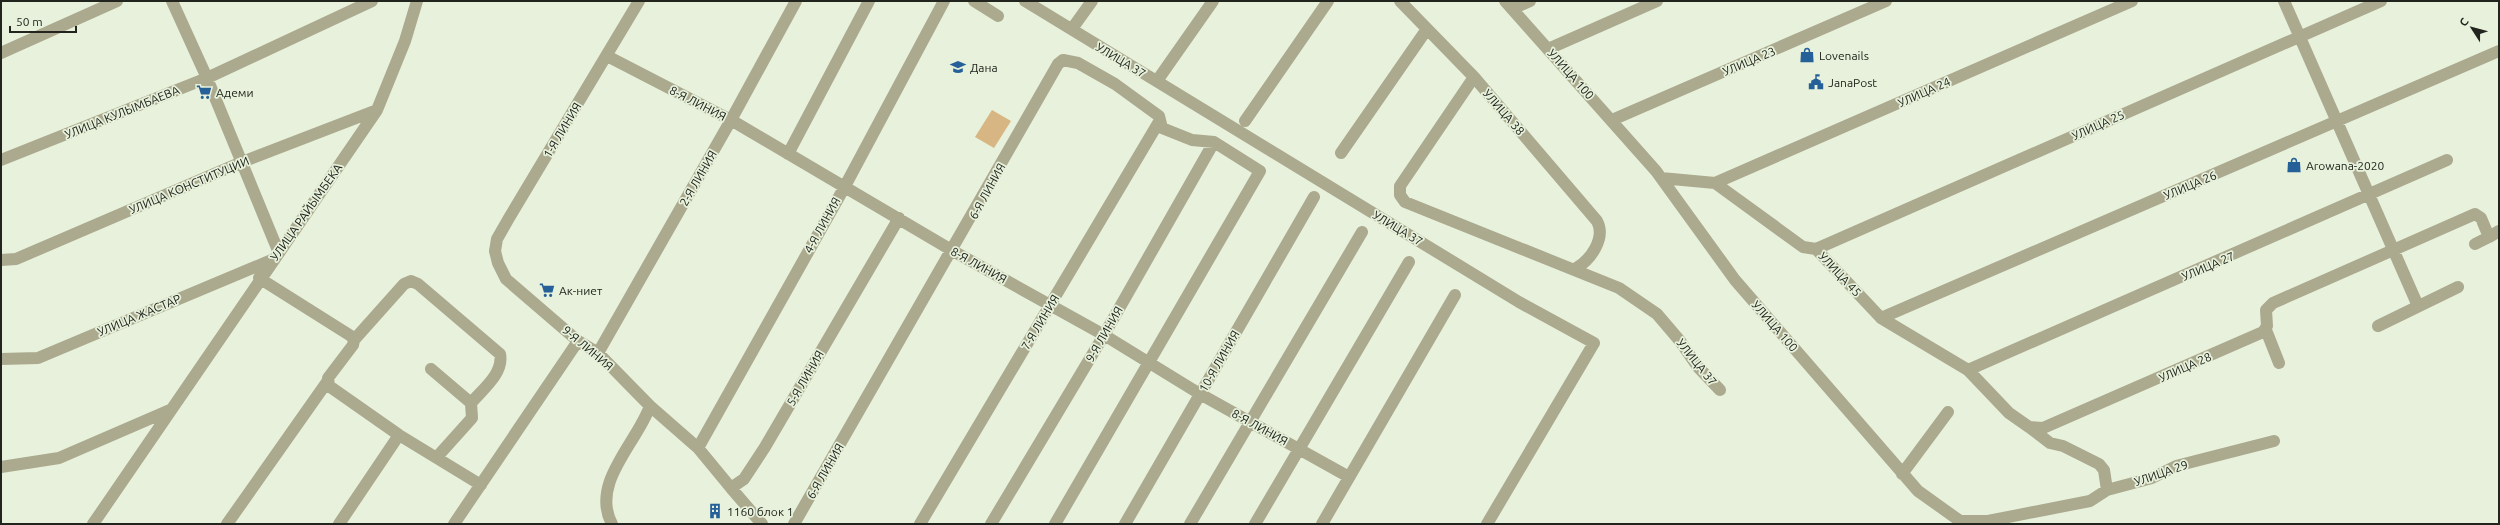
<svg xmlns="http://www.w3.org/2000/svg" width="2500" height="525" font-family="Ubuntu,sans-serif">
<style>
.green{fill:#d7b683}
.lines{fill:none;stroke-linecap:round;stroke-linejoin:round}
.minor{stroke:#aba98e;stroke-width:12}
.labels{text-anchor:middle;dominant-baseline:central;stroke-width:3.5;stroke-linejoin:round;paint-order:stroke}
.poi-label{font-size:12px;fill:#21251d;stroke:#e7f1db;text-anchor:start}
.street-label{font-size:12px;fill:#21251d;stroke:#e7f1db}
</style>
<rect width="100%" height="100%" fill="#e7f1db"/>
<path class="green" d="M992,110L1011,121L994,148L975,137Z"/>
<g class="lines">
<path class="minor" d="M172,1L207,78L279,253
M639,1L509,218L497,239L495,251L498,263L506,279L578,341L598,353L650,406L698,448L731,488L744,479L765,447L899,218
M974,1L998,16
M1025,1L1519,302L1594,343L1487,524
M1400,1L1474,77L1597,221C1606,238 1591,260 1575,269
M1505,1L1656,171L1735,280L1918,491L1960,521H1988L2090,501L2107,490
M2284,1L2418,306
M1512,9L1530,1
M1074,26L1092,1
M1548,49L1657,1
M1,53L117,1
M607,56L731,120L953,251L1104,335L1200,394L1349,477
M1474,77L1400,186V195L1405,202L1619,288L1657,314L1680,341L1698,367L1720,390
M1159,78L1213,1
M1612,120L1886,1
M1245,121L1328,1
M1341,153L1427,29
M788,154L869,1
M1,160L207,78L372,1
M1661,178L1715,183L1803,247L1816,249L1881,318L1968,370L2009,413L2029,427L2043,428L2263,332L2267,326L2266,310L2273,303L2475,214L2481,218L2489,237L2499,231
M1715,183L2132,1
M2475,244L2489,237
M1816,249L2381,1
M1,260L16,259L242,162L377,110
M259,278L351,336L354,340L353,345L328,378L329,386L399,435L481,485
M1881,318L2499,51
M2378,326L2458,287
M2266,330L2279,363
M354,340L404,284L411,281L418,284L500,354C504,373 483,389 471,403L472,418L437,457
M598,353L731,120L796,1
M1,359L38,358L274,259
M431,369L471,403
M1968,370L2447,160
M2029,427L2050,443L2063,446L2099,464L2104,470L2107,490L2152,478L2176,466L2274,441
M698,448L844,188L944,1
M1,467L59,458L170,410
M1902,474L1948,412
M731,488L762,524
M93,524L377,110L405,41L417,1
M227,524L327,382
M339,524L399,435
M454,524L578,341
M612,524C590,483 637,443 650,406
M794,524L1058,64L1063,60L1078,63L1115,84L1159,116L1162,128L1192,140L1214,142L1260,171L1055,524
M920,524L1160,120
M991,524L1104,335L1214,142
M1125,524L1314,197
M1190,524L1362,232
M1255,524L1409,262
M1322,524L1455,295"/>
</g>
<defs>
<g id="shop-bare" transform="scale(1.2)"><path d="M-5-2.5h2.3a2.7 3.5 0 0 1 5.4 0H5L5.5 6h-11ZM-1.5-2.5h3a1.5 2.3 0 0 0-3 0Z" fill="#266098" stroke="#e7f1db" stroke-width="2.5" paint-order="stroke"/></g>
<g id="school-bare" transform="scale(1.2)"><path d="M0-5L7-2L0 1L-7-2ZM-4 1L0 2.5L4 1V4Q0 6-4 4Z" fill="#266098" stroke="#e7f1db" stroke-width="2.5" paint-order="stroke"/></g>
<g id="civic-bare" transform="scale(1.2)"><path d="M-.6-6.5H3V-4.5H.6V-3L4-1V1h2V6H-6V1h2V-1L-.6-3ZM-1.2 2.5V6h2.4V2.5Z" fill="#266098" stroke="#e7f1db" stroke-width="2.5" paint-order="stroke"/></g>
<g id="supermarket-bare" transform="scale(1.2)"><path d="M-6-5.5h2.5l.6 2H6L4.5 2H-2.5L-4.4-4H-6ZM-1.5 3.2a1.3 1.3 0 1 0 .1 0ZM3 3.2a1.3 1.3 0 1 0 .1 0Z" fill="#266098" stroke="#e7f1db" stroke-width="2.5" paint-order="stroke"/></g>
<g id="building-bare" transform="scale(1.2)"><path d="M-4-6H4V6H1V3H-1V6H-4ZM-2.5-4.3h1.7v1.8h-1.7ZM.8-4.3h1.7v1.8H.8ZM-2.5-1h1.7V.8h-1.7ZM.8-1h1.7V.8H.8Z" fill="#266098" stroke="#e7f1db" stroke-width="2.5" paint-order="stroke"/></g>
</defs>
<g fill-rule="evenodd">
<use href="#shop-bare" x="1807" y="55"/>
<use href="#school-bare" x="958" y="67"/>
<use href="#civic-bare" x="1816" y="82"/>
<use href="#supermarket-bare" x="204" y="92"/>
<use href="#shop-bare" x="2294" y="165"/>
<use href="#supermarket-bare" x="547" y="290"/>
<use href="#building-bare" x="715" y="511"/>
</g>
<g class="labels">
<g class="poi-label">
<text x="1819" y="55">Lovenails</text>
<text x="970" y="67">Дана</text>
<text x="1828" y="82">JanaPost</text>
<text x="216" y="92">Адеми</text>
<text x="2306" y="165">Arowana-2020</text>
<text x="559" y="290">Ак-ниет</text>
<text x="727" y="511">1160 блок 1</text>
</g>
<g class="street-label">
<text transform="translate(1121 60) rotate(31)">УЛИЦА 37</text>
<text transform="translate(1749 61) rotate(-23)">УЛИЦА 23</text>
<text transform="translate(1571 74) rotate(48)">УЛИЦА 100</text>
<text transform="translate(1924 92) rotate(-24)">УЛИЦА 24</text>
<text transform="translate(698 103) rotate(27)">8-Я ЛИНИЯ</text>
<text transform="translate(122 112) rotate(-22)">УЛИЦА КУЛЫМБАЕВА</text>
<text transform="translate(1504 112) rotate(49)">УЛИЦА 38</text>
<text transform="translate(2098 125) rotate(-24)">УЛИЦА 25</text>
<text transform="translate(562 130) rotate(-59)">1-Я ЛИНИЯ</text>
<text transform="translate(698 178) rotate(-60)">2-Я ЛИНИЯ</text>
<text transform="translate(189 185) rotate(-23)">УЛИЦА КОНСТИТУЦИИ</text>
<text transform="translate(2190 185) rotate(-23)">УЛИЦА 26</text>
<text transform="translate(987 191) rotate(-61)">6-Я ЛИНИЯ</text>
<text transform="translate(306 212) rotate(-55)">УЛИЦА РАЙЫМБЕКА</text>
<text transform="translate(822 225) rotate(-61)">4-Я ЛИНИЯ</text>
<text transform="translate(1398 228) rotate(31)">УЛИЦА 37</text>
<text transform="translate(979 265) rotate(29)">8-Я ЛИНИЯ</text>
<text transform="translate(2208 266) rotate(-23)">УЛИЦА 27</text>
<text transform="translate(1840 274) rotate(47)">УЛИЦА 45</text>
<text transform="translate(139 315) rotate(-23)">УЛИЦА ЖАСТАР</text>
<text transform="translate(1040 322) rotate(-59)">7-Я ЛИНИЯ</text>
<text transform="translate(1775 326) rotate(49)">УЛИЦА 100</text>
<text transform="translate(1104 334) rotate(-60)">9-Я ЛИНИЯ</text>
<text transform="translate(588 348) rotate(40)">9-Я ЛИНИЯ</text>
<text transform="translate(1219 361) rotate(-60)">10-Я ЛИНИЯ</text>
<text transform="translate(1697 362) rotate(51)">УЛИЦА 37</text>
<text transform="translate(2185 367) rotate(-24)">УЛИЦА 28</text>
<text transform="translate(805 378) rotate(-60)">5-Я ЛИНИЯ</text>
<text transform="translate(1260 427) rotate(29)">8-Я ЛИНИЯ</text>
<text transform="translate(825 471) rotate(-60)">6-Я ЛИНИЯ</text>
<text transform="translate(2161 473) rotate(-19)">УЛИЦА 29</text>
</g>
</g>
<rect width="2500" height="525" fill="none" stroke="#21251d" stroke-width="4"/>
<g transform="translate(2472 28) rotate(306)" stroke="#e7f1db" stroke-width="3" paint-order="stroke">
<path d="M0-3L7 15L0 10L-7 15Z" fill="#21251d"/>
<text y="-6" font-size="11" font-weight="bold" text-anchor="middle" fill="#21251d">С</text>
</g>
<path d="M10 26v6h66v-6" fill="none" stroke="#21251d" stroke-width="2"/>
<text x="16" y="26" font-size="12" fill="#21251d" stroke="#e7f1db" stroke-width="3" paint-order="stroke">50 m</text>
</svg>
